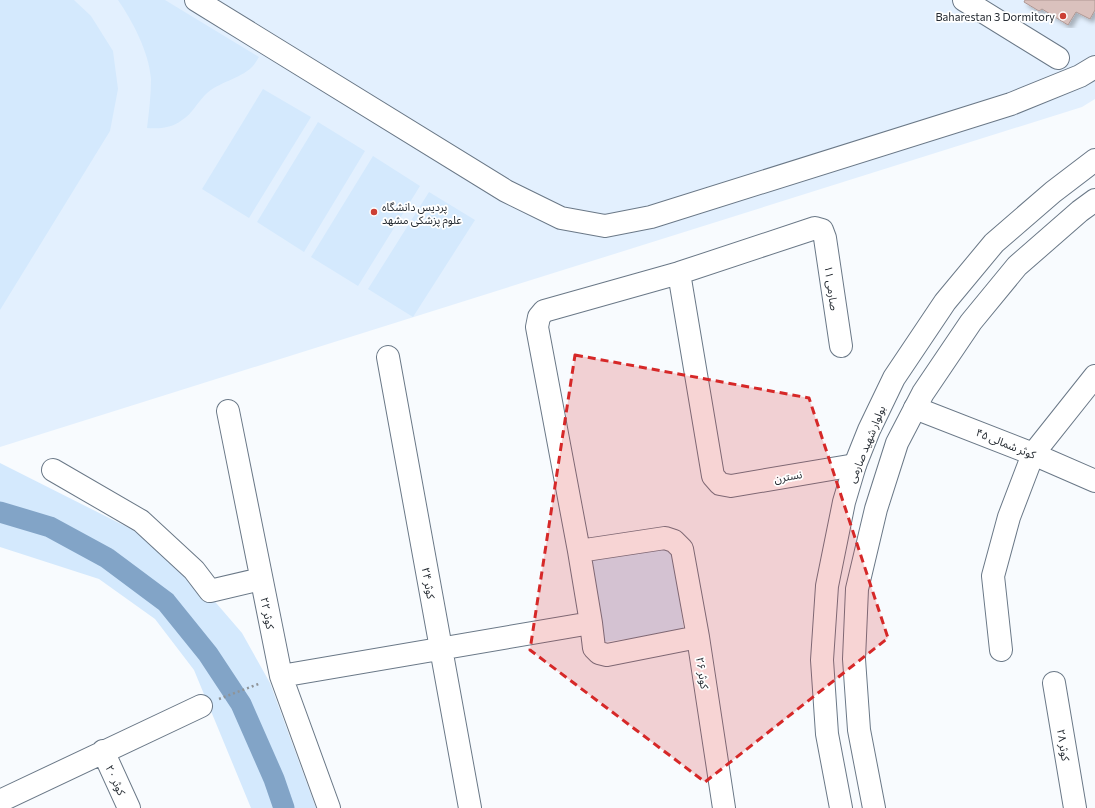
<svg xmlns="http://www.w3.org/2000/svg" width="1095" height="808" font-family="Commissioner,'Noto Sans Arabic',sans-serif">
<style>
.built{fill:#e3f0fe}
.green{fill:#d4e9fd}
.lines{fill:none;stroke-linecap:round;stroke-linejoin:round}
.canal{stroke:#82a4c7;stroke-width:21}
.building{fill:#dac1bd;stroke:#af9894;filter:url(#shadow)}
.minor-casing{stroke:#6a7887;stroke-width:24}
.major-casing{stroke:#6a7887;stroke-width:24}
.path{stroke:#8f9498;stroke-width:2.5;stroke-dasharray:2 3;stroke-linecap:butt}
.minor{stroke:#fff;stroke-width:22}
.major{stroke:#fff;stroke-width:22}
.marked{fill:#d62828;fill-opacity:0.2;stroke:#d62828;stroke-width:3;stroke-dasharray:8 5;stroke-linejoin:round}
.poi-dot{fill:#cc3f35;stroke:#fff;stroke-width:1.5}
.labels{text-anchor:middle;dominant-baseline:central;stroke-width:3.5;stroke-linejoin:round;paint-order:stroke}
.poi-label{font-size:11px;fill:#242a31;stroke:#fff;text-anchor:end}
.street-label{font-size:11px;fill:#242a31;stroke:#fff}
</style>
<defs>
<filter id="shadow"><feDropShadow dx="3.5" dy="3.5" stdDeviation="2" flood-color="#0004"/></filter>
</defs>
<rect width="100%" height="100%" fill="#f8fbfe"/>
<path class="built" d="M0,0H1095V99L1082,107L0,447Z"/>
<path class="green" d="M0,0H74L91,16L113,51L118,89L110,131L0,310Z
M118,0H165L259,57C257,60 255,64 252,67C240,79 218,82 205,95C197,103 192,114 182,120C172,128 160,129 147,128C149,112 151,95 151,79C149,52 133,22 118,0Z
M263,89L311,117L249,218L202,189Z
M318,122L365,151L304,252L257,222Z
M373,156L420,186L358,286L311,257Z
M429,192L475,220L413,317L368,289Z
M0,463L133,530L192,575L242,633L270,683L316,808H251L194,670L155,619L99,579L0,547Z
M672,547L684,631L605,642L592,558Z"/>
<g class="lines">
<path class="canal" d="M0,512L50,527L107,558L166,602L208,654L241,704L274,779L284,808"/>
</g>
<path class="building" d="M1025,0H1095V10L1090,19L1076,12L1068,25L1042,9L1039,11L1024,2Z"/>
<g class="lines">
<g class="minor-casing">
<path id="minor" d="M196,0L506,191L561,218L605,226L651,217L1011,104L1080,76L1095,67
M964,0L1058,58
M679,273L713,476L720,484L731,486L855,465
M388,357L470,808
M915,408L1033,454L1095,481
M228,411L281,676L329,808
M53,470L141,521L194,570L210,591L261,579
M579,551L665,538L674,541L682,549L698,637L724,808
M698,637L607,655L599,653L594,648L591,623L579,551L537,327L539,317L544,311L679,273L815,228L822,230L825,238L841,346
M1001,650L993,576L1009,517L1033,454L1095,376
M281,676L591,623
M1054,683L1075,808
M103,751L129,808
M0,801L201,706"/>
</g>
<g class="major-casing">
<path id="major" d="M841,808L827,734L822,660L827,586L844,502L855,465L869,430L894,378L945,302L994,243L1053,192L1095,160
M874,808L859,730L854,659L857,589L876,509L897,443L923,393L971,322L1017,266L1080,211L1095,200"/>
</g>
<path class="path" d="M219,699L261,683"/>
<use href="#minor" class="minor"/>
<use href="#major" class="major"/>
</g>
<path class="marked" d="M575,355L809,398L888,638L705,782L530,650Z"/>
<g class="poi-dot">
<circle cx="1063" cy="16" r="4"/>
<circle cx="374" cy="212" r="4"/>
</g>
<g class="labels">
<g class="poi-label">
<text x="1055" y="16">Baharestan 3 Dormitory</text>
<text x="382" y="206" text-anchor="start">پردیس دانشگاه<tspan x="382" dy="13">علوم پزشکی مشهد</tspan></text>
</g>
<g class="street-label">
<text transform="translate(832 288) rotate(82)">صارمی ۱۱</text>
<text transform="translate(1006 443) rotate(22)">کوثر شمالی ۴۵</text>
<text transform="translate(866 444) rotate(-68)">بولوار شهید صارمی</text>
<text transform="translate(788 476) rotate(-10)">نسترن</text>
<text transform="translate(429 583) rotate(80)">کوثر ۲۴</text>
<text transform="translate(268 613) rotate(79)">کوثر ۲۲</text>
<text transform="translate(703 673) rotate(81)">کوثر ۲۶</text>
<text transform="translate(1064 745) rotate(81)">کوثر ۲۸</text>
<text transform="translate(116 780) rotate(65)">کوثر ۲۰</text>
</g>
</g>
</svg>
